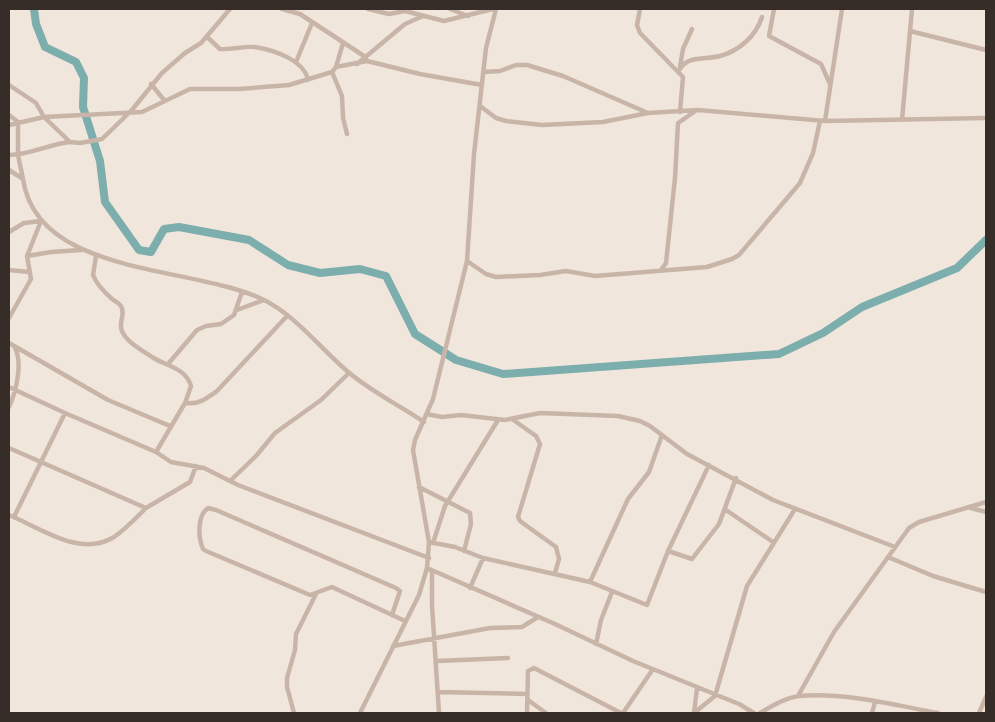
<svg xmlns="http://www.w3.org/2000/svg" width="995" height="722" font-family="Arial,sans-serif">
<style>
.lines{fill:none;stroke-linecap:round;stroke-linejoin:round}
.river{stroke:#7caead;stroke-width:8}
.minor{stroke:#c9b5a8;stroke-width:4.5}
</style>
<rect width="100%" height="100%" fill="#f1e6dc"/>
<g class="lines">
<path class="river" d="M34,9L36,24L45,47L76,62L84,78L83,107L100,161L105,202L139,250L151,252L164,229L179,227L249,240L288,265L320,273L360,269L386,276L415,334L456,360L503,374L779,354L823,333L862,307L957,268L986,240"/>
<path class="minor" d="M282,9L300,14L364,56L367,61
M368,9L389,14L405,11
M404,9L405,11L444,21L493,9
M450,9L468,16
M640,9L637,25L640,33L683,77L680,112
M774,9L769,36L821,64L830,84
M910,31L986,50
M207,37L220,49C232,50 243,46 255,47C274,50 304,60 308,80
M296,62L312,23
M357,64L405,24L423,16
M336,67L343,43
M680,67L683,49L692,29
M680,69C689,55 705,60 720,56C739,51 756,36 762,17
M332,72L342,96L343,118L347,134
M483,72L500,71L516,65H527L563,76L648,113
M151,84L164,100
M9,85L36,103L44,117L70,142L80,143L102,139L131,111L162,73L185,53L201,43L230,9
M480,106L496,118L506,121L542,125L603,122L648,113L698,110L825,121L986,118
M9,115L18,122V155L23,179
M902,120L912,9
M825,121L842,9
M9,125L44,117L142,112L190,89H239L289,85L332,72L336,67L367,61L420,74L482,85
M9,155C30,155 49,144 70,142
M9,170L23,179C37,277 194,265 264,300C296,316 320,348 347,371C370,391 399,405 424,422
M9,232L24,223L41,221
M27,256L51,252L81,250
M96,256L93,275C97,285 104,292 112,299C115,301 119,303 121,306C125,312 121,318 121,325C120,339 142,350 152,357C166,366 186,368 191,386L185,403
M467,261L486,274L496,277L540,275L566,271L595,276L707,267L732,259L739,255L800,183L813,153L820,121
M9,270L29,272
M661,270L666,263L675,178L678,123L694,112
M237,310L264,300
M9,318L31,279L27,256L41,221
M9,343L108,400L170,426
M168,364L197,330L206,326L221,324L234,315L242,292
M9,387L65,413L156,452L171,462L204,468L238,485L429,558
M9,407C16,392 23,363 15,348
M427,414L442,417L461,415L505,420L540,413L618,416L640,421L650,426L687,454L773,500L895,547
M512,419L536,436L540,444L518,517L520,521L556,547L559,559L555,573
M9,448L146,508L190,482L196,466
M156,452L185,403C198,405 206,399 217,391L287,316
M230,481L256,456L275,433L321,400L349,373
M419,487L470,513L471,524L464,551
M971,508L986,512
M726,510L773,542
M9,515C41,528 80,558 114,537C126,529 136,518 146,508
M14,517L65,413
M429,542L455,547L483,558L590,582L647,605L668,551L709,465
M433,543L445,506L498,420
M668,551L692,559L719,524L736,478
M888,557L933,576L986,592
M427,568L555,624L633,661L739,704L754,713
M432,571V605L439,713
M590,582L628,499L649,472L662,435
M470,588L483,558
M392,615L400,591L396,588L216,510L208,508C197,516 198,537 203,549L206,551L310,595L332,587L405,621
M596,644L601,620L612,592
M393,646L490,628L522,627L538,617
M437,661L508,658
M438,692L527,694
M798,696L834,632L909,528L919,522L986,502
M528,700L546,713
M294,713L287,687V678L295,650L296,634L316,594
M360,713L419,595L427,568L429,542L413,450L415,440L433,399L467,261L474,154L486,48L496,9
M527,713L528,671L534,668L621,713
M623,713L653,669
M694,713L715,696L747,586L795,509
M694,713L697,688
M760,713C772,706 785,698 799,696C845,692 894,705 938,713
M872,713L875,702
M979,713L986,697"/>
</g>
<rect width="995" height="722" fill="none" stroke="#362c28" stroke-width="20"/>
</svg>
